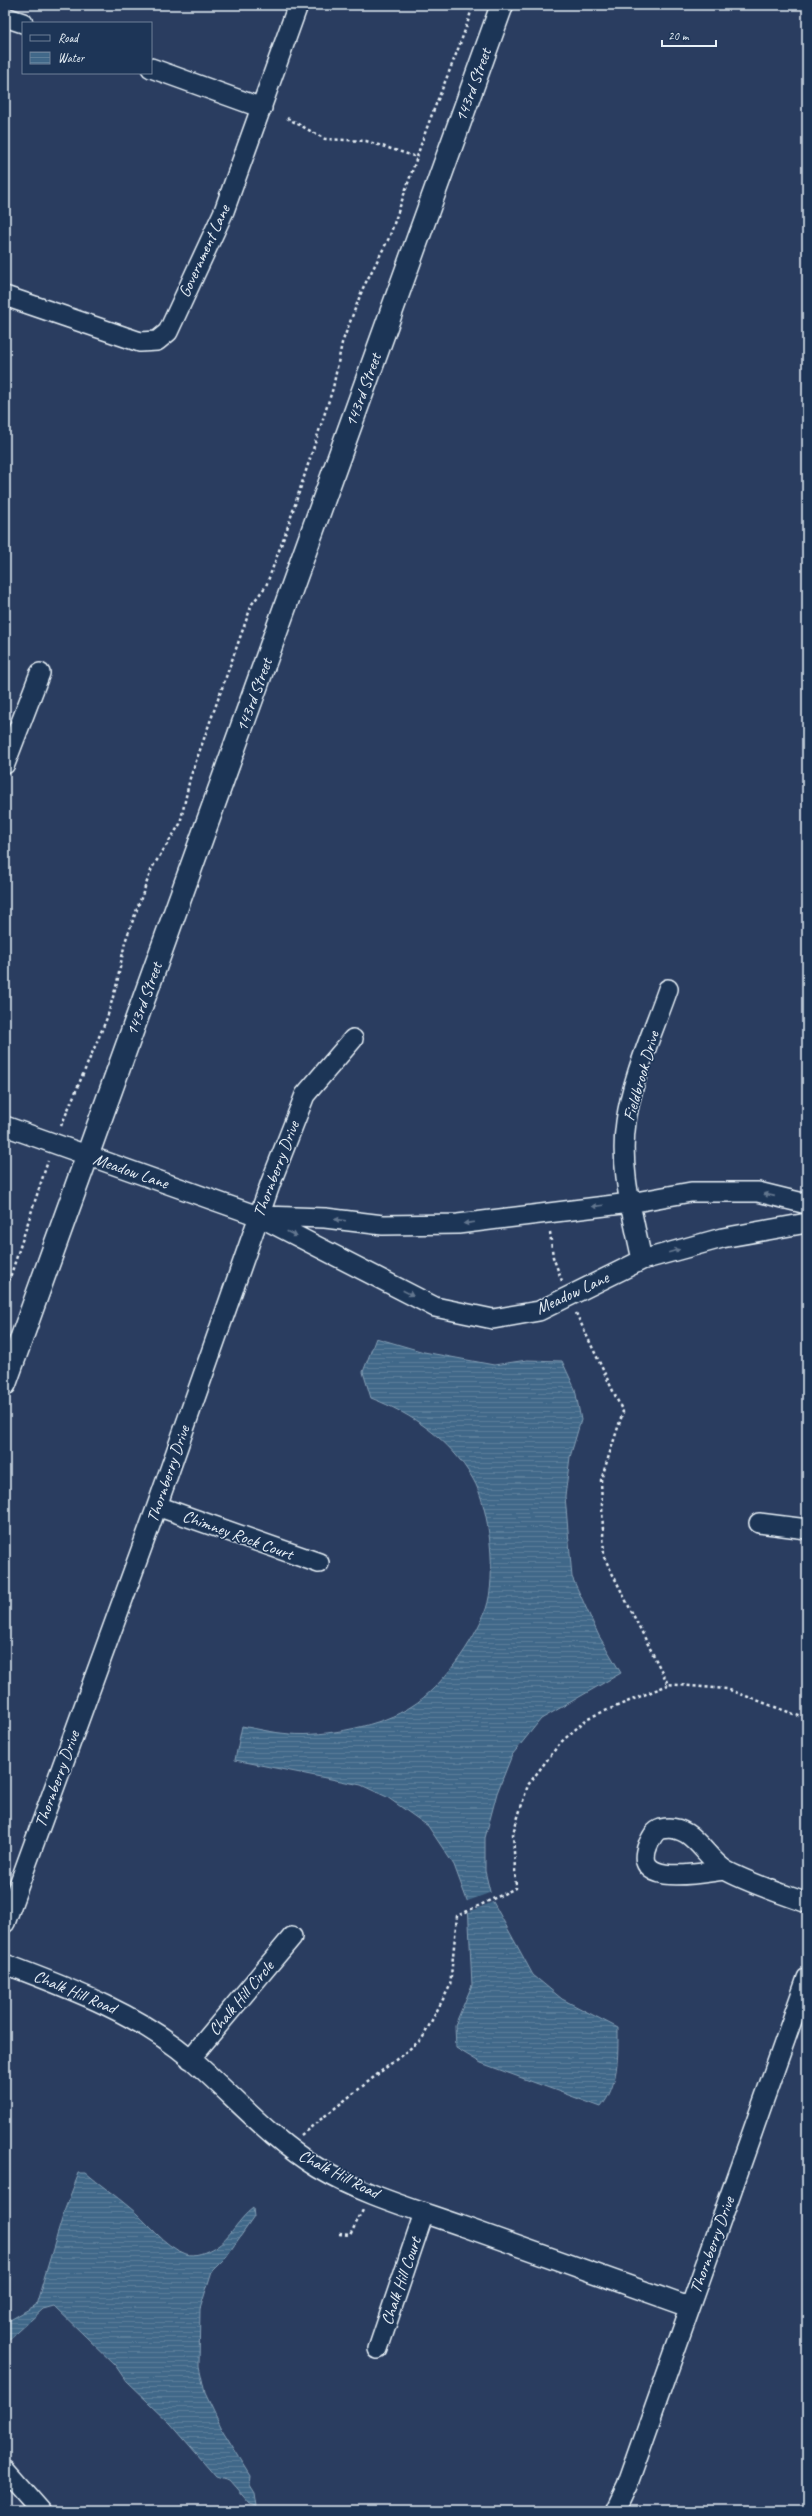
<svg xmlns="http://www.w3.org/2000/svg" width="812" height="2516" font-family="Caveat,sans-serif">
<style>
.water{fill:url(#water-rules);stroke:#849fb5}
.pier{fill:#2a3d60}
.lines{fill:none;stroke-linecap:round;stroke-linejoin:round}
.minor-casing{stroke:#e8f1f8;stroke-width:22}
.tertiary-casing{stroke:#e8f1f8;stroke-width:25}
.path{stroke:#e8f1f8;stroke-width:2.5;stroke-dasharray:3 3;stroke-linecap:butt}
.minor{stroke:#1d3557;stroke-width:19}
.tertiary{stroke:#1d3557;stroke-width:22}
.oneway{fill:#64778f}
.labels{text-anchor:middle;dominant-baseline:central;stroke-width:3.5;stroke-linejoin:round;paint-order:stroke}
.street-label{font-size:17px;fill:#e8f1f8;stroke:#1d3557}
</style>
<defs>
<pattern id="water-rules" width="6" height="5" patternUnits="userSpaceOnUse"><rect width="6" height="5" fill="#416889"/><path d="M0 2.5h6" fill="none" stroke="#5c7e9a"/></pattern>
</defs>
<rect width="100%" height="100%" fill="#2a3d60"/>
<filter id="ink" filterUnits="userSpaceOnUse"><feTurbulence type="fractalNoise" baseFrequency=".025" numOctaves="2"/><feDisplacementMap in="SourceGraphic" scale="8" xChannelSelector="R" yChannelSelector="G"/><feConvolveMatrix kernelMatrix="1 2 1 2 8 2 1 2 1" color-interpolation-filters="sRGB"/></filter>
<g filter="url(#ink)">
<path class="water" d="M376,1338L424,1352L494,1365L527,1360L562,1361L575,1389L581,1420L570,1457L565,1496L572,1577L599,1636L621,1673L541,1719L512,1755L497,1793L485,1838V1871L492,1900L533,1975L562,1999L618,2028C618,2056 619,2085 601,2107L481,2063L456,2048L455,2025L472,1985L468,1903L454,1865L428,1826L387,1797L361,1785L235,1760L242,1726C258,1729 274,1733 290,1734C325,1737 382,1726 412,1706C442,1687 474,1642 486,1609C497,1577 490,1508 473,1479C450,1439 412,1414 371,1398L363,1372Z
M79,2173H86C100,2185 115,2195 129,2207C147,2221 163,2246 186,2254C195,2257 207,2252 215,2247C231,2237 238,2219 253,2208L254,2217L226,2257L212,2271L200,2309L199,2366L205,2393L223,2431L251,2476L250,2485L255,2493L257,2506L250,2504L229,2480L216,2476L171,2424L126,2381L115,2365L54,2306L43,2309L5,2344V2323L36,2305L65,2209Z"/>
<path class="pier" d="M492,1892L495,1901L467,1913L465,1902Z"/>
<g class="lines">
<g class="minor-casing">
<path id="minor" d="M5,17L23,23
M151,68L262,108
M5,296L140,342L157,341L168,332L224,211L298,5
M5,764L40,673
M5,1126L258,1216L435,1307L493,1319L539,1311L642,1260L722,1238L807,1223
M263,1216L325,1218L383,1225L458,1224L630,1203L691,1192H758L807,1204
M642,1260C633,1216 619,1168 626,1122C632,1077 653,1032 668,989
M157,1506L319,1563
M759,1523L807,1529
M724,1870C705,1872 630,1889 648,1845C651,1839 654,1831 661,1829C692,1822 704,1857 725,1870C746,1882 783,1894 807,1903
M5,1923L157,1506L271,1182L305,1095L353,1039
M5,1964C71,1989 137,2013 191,2059C234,2096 269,2138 318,2168C361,2194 414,2209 462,2226C538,2253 614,2280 689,2307
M190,2059L292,1937
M378,2349L424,2213
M5,2470L41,2511
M615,2511L627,2486L807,1978"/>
</g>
<g class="tertiary-casing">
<path id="tertiary" d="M5,1384L502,5"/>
</g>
<path class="path" d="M287,118L325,139L366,141L417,157C433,105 458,57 473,5
M61,1126L107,1018L117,983L125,942L152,868L180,824L190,778L252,604L266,586L287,529L333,388L342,343L363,288L389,238L417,157
M550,1232L553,1257L562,1281
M5,1293L48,1161
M576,1313L623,1412L601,1480L604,1557L668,1684L727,1689L807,1719
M301,2135L422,2039L450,1986L457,1916L516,1888L513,1833L528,1785L560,1743L588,1718L668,1685
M339,2234L350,2235L363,2210"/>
<use href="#minor" class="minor"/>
<use href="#tertiary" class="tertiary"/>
</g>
<defs><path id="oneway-solid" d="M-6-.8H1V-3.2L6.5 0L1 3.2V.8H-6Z"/></defs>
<g class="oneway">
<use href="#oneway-solid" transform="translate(769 1195) rotate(-167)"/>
<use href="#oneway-solid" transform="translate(598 1206) rotate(173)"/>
<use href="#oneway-solid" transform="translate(340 1220) rotate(-173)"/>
<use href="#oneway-solid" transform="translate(469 1223) rotate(173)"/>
<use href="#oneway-solid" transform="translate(292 1234) rotate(27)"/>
<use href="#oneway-solid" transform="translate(674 1251) rotate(-16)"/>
<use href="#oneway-solid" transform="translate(408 1293) rotate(27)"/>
</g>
</g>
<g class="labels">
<g class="street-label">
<text transform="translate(473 85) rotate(-70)">143rd Street</text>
<text transform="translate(204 251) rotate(-65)">Government Lane</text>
<text transform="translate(363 390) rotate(-70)">143rd Street</text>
<text transform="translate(254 695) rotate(-70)">143rd Street</text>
<text transform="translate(144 999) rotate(-70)">143rd Street</text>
<text transform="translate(641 1076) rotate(-74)">Fieldbrook Drive</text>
<text transform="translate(276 1169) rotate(-69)">Thornberry Drive</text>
<text transform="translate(131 1171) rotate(19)">Meadow Lane</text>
<text transform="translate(572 1293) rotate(-25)">Meadow Lane</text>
<text transform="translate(168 1474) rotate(-71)">Thornberry Drive</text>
<text transform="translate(238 1535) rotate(20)">Chimney Rock Court</text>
<text transform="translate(57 1779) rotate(-70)">Thornberry Drive</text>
<text transform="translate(75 1992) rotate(23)">Chalk Hill Road</text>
<text transform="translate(241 1998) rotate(-50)">Chalk Hill Circle</text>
<text transform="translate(339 2174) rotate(27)">Chalk Hill Road</text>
<text transform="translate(712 2245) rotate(-70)">Thornberry Drive</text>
<text transform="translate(401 2281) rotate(-71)">Chalk Hill Court</text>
</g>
</g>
<rect width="812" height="2516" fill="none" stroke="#1d3557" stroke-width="20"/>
<rect x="10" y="10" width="792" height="2496" fill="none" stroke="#e8f1f8" stroke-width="1.5" filter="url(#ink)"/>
<rect x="22" y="22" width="130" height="52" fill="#1d3557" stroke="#6e8097"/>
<rect x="30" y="35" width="20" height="6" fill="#1d3557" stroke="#6e8097"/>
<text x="58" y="42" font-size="12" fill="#e8f1f8">Road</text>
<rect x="30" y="52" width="20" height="12" fill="url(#water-rules)" stroke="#6e8097"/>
<text x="58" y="62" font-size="12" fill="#e8f1f8">Water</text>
<path d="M662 40v6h54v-6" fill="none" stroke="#e8f1f8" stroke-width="2"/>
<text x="668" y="40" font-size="12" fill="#e8f1f8" stroke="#1d3557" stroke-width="3" paint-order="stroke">20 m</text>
</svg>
